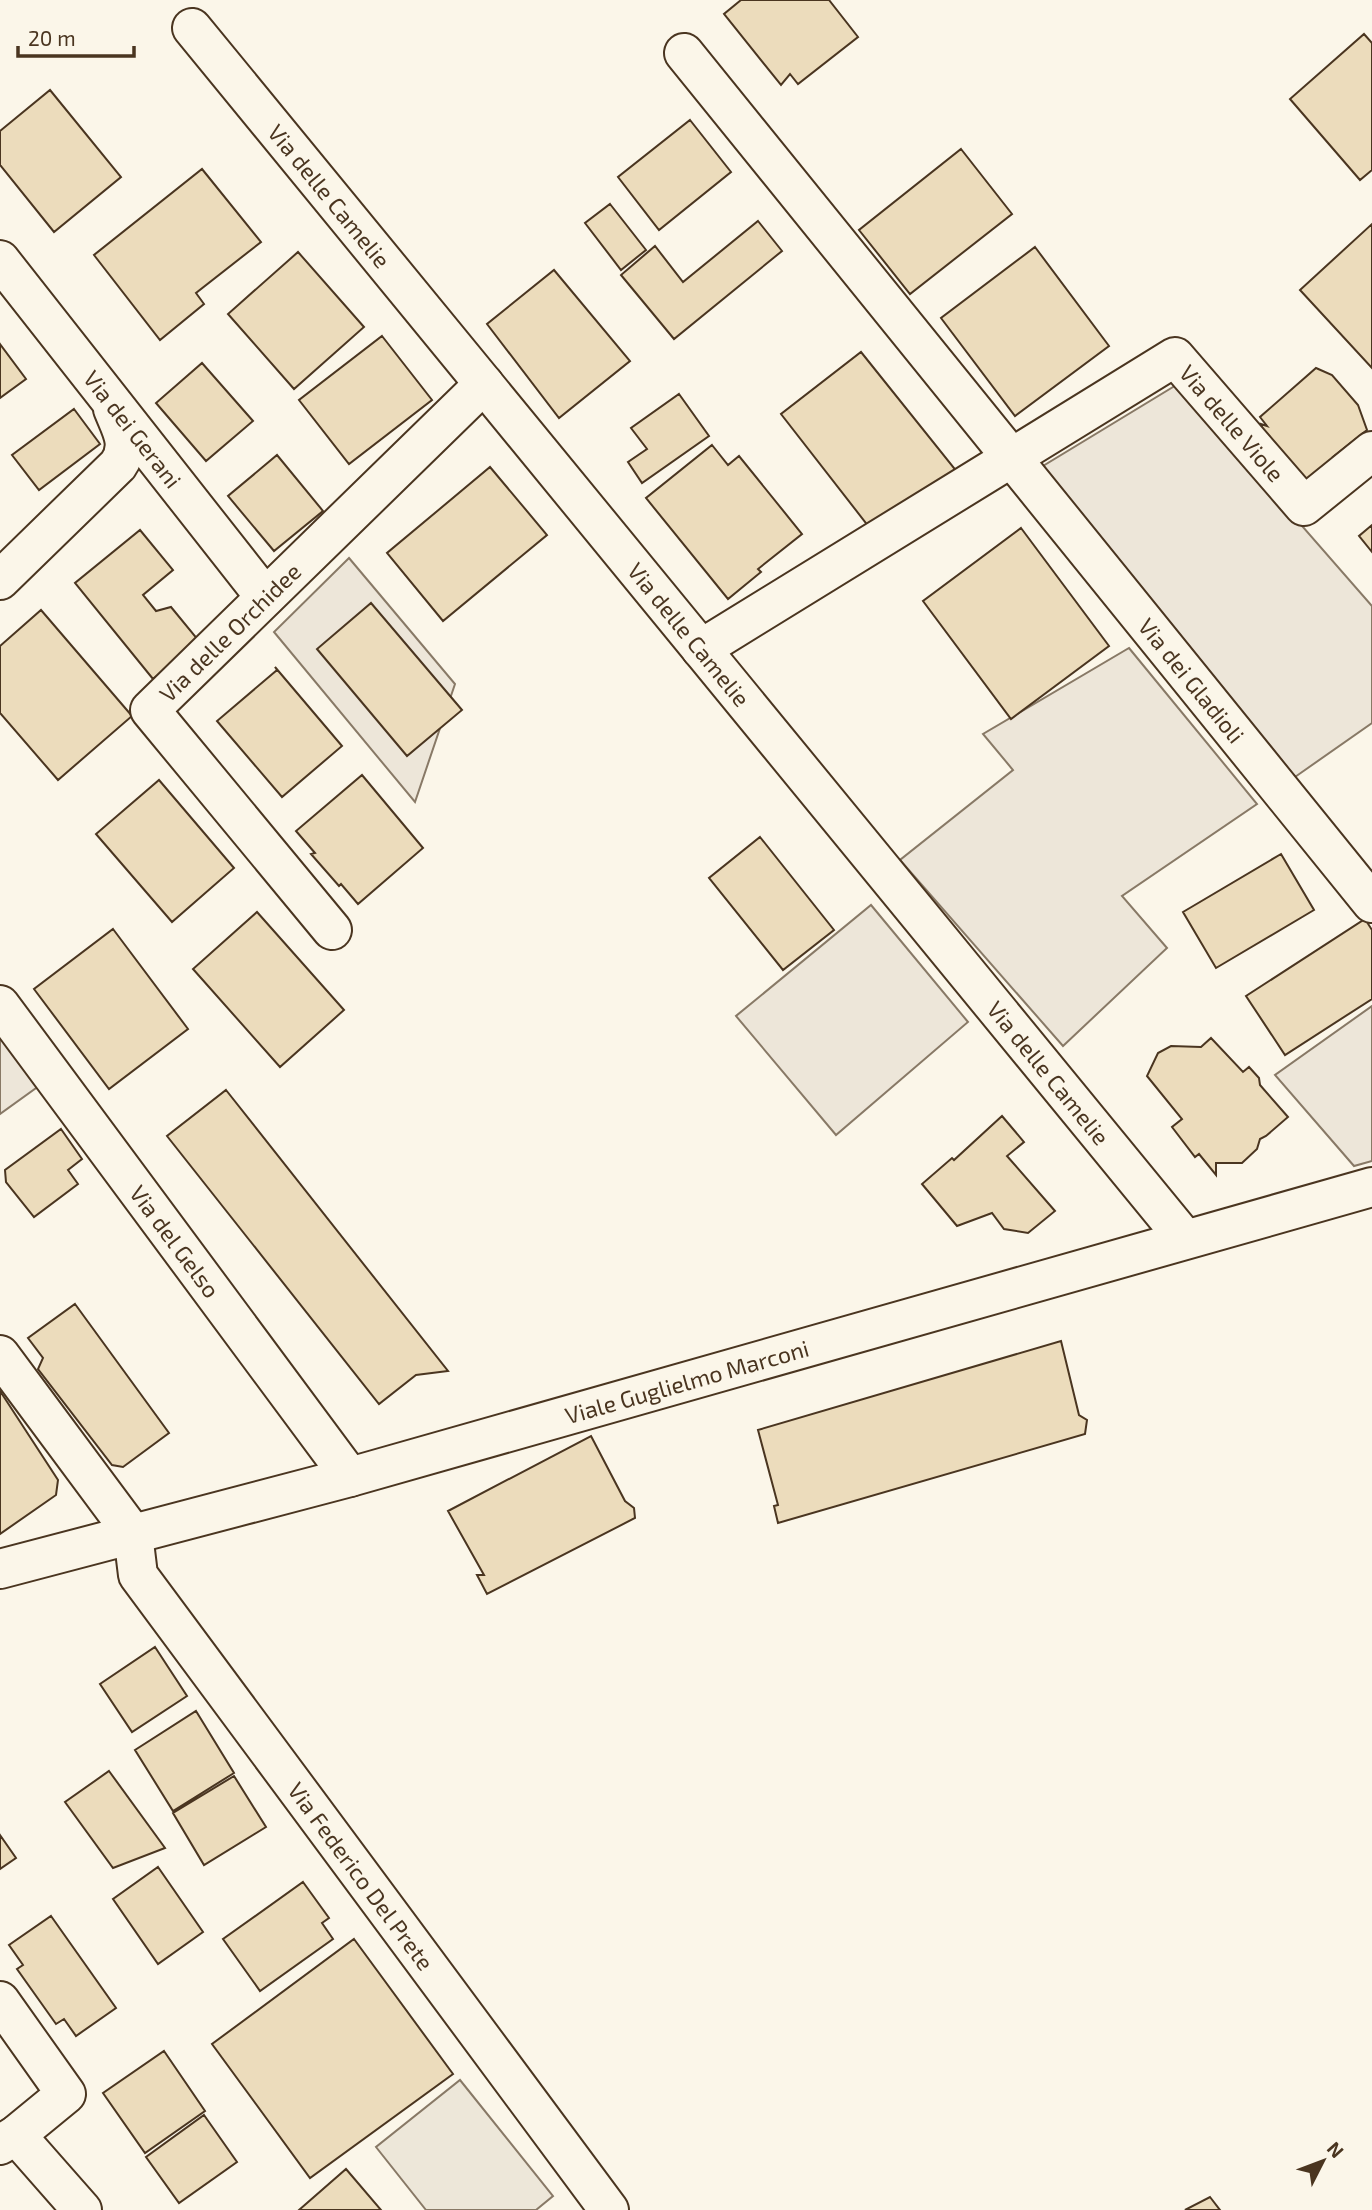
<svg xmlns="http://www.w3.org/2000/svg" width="1372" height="2210" font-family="'Exo 2',sans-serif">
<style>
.green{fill:#ede6d9;stroke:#887966;stroke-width:2}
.parking{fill:#ede7d9;stroke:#887966;stroke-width:2}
.building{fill:#ecdcbc;stroke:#4a3520;stroke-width:2}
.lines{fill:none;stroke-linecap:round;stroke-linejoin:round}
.minor-casing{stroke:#4a3520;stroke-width:42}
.minor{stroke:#fbf6e9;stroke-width:38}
.labels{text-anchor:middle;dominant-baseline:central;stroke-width:5;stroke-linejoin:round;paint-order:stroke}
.street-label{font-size:23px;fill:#4a3520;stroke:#fbf6e9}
</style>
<rect width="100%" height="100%" fill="#fbf6e9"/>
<path class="green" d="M1178,384L1372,606V723L1295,777L1043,466Z
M349,558L455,684L415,802L274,632Z
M1129,648L1257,804L1122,896L1167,948L1063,1046L900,860L1013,770L983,734Z
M871,905L968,1022L836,1135L736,1016Z
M1372,1006V1161L1354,1166L1275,1075Z
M0,1025L43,1083L0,1114Z"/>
<path class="parking" d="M460,2080L553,2196L536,2210H426L376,2147Z"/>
<path class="building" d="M741,0H829L858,37L798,84L790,74L781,85L724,14Z
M1364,34L1372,43V170L1360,180L1290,99Z
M50,90L121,177L54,232L0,165V131Z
M690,120L731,172L659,230L618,177Z
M961,149L1012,214L910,294L859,230Z
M202,169L261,242L196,293L204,304L160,340L94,255Z
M610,204L646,250L621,270L585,223Z
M758,221L782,251L674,339L621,275L655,246L683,282Z
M1372,224V368L1300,290Z
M1035,247L1109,346L1015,416L941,318Z
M298,252L364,327L294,389L228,314Z
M554,270L630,361L559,418L487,324Z
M382,336L432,400L349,464L299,400Z
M0,344L26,379L0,398Z
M861,352L958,473L876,536L781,414Z
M202,363L253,421L206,461L156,403Z
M1316,368L1332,375L1358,405L1367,430L1333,457L1336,461L1307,484L1262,428L1261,424L1267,426L1260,417Z
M679,394L709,436L642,483L628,462L647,449L631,428Z
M74,409L100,444L39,490L12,455Z
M712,445L728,465L739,456L802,534L758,569L761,572L728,599L646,498Z
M277,455L323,511L274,551L228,496Z
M490,467L547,535L443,621L387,553Z
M1372,525V552L1359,536Z
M1021,528L1109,646L1011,719L923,601Z
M140,530L173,570L143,595L156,611L171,607L199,641L153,679L75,583Z
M371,603L462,710L407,756L317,649Z
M41,610L132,716L58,780L0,713V646Z
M275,667L342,746L282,797L217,721L277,670Z
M362,775L423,848L358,904L341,884L339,886L311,854L315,853L296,831Z
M159,780L234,868L172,922L96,834Z
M760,837L834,930L783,970L709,878Z
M1281,854L1314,910L1216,968L1183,912Z
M257,912L344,1010L280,1067L193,969Z
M1365,919L1372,930V999L1285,1055L1246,996Z
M113,929L188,1029L109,1089L34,989Z
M1211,1038L1243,1072L1249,1067L1259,1078L1260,1085L1288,1117L1266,1136L1260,1139L1257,1149L1242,1163H1216V1175L1199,1154L1195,1157L1172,1127L1182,1119L1147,1076L1158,1053L1171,1046L1201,1047Z
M226,1090L448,1371L416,1375L379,1404L167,1136Z
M1002,1116L1024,1142L1007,1156L1055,1211L1028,1233L1004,1229L992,1213L957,1226L922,1184L952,1158L954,1160Z
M61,1129L82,1159L68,1170L78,1184L34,1217L6,1182L5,1170Z
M75,1304L169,1433L123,1467L112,1465L38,1369L43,1358L28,1338Z
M1061,1341L1079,1415L1087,1420L1085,1434L778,1523L774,1506L778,1505L758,1430Z
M0,1391L58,1480L56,1495L0,1534Z
M591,1436L625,1501L634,1508L635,1518L487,1594L477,1575H484L448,1511Z
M155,1647L187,1696L132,1732L100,1684Z
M196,1711L234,1773L173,1811L135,1750Z
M109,1771L165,1848L113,1868L65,1802Z
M234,1776L266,1827L204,1865L173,1813Z
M0,1835L16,1858L0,1869Z
M158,1867L203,1932L158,1964L113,1899Z
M303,1882L329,1918L322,1923L333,1939L260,1991L223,1939Z
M51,1916L116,2008L76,2036L64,2019L56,2024L17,1969L23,1965L9,1945Z
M354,1939L453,2074L310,2178L212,2044Z
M164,2051L205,2111L145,2153L103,2093Z
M204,2115L237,2162L179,2203L146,2157Z
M346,2169L381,2210H299Z
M1210,2197L1220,2210H1185Z"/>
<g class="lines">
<g class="minor-casing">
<g id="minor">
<path id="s1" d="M192,28L1185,1239"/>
<path id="s2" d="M684,53L1372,903"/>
<path id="s3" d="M0,260L265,597"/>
<path d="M0,580L118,465C132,445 121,429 113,409"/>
<path id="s4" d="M701,649L1175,357L1304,506L1372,451"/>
<path id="s5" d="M332,930L150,710L484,384"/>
<path id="s6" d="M0,1005L350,1477"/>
<path id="s7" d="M0,1355L133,1534L138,1575L609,2210"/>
<path id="s8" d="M0,1569L350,1477L1372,1187"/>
<path d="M0,2001L66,2094L16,2135L0,2145"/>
<path d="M16,2135L82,2210"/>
</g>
</g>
<use href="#minor" class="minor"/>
</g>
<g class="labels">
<g class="street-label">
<text stroke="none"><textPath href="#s1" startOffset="217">Via delle Camelie</textPath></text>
<text stroke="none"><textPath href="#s4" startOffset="644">Via delle Viole</textPath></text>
<text stroke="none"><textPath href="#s3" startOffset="215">Via dei Gerani</textPath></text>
<text stroke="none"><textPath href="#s5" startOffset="397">Via delle Orchidee</textPath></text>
<text stroke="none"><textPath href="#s1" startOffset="784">Via delle Camelie</textPath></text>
<text stroke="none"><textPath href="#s2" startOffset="807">Via dei Gladioli</textPath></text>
<text stroke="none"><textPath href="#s1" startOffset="1351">Via delle Camelie</textPath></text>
<text stroke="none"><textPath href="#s6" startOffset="294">Via del Gelso</textPath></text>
<text stroke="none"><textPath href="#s8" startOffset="712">Viale Guglielmo Marconi</textPath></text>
<text stroke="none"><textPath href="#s7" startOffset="639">Via Federico Del Prete</textPath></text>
</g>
</g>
<g transform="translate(1323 2161) rotate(48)" stroke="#fbf6e9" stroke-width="5" paint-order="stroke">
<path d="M0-5L12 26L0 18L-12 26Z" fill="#4a3520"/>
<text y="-10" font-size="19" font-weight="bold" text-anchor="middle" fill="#4a3520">N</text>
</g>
<path d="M18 46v10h116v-10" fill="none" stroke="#4a3520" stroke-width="3.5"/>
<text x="28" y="46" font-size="21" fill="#4a3520" stroke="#fbf6e9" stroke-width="5" paint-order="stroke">20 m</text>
</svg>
